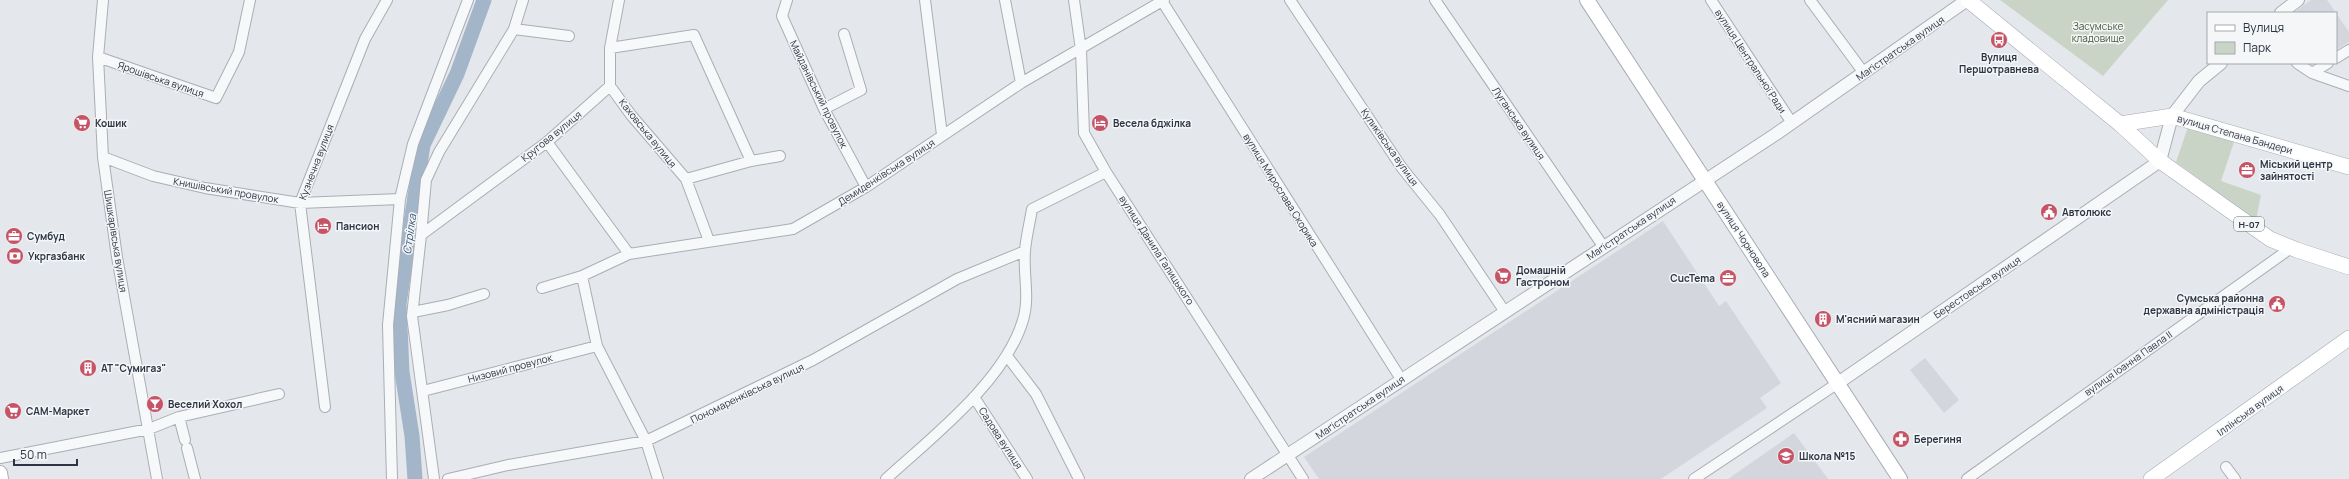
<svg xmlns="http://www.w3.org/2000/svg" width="2349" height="479" font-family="Manrope,sans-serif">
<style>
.built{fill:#d3d6dd}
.green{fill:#cad4c6}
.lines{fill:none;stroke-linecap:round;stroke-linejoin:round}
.river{stroke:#a3b5c8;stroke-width:15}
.minor-casing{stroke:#a9aeb5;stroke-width:12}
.tertiary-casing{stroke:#a9aeb5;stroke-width:14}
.secondary-casing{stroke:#a9aeb5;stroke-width:16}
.primary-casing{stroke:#a5acb6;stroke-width:16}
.minor{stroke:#f7f8fa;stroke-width:10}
.tertiary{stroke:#f7f8fa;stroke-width:12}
.secondary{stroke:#fff;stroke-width:14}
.primary{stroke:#fff;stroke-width:15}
.labels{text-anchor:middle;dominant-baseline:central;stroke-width:3;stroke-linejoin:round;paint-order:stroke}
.shield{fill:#f4f6f8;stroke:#696f79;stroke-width:1}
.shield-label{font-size:9px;font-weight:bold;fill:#2d3543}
.park-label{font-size:10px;fill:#425d3b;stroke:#f4f6f8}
.street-label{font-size:10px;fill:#2d3543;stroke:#f4f6f8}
.poi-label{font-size:10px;font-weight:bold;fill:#2d3543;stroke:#f4f6f8;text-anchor:start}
.water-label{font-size:11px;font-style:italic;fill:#3a5574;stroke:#f4f6f8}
</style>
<rect width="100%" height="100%" fill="#e4e7eb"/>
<path class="built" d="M2311,0H2327L2349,32V42L2336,50V13H2294Z
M1663,221L1719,306L1726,301L1781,383L1760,398L1767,408L1661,479H1319L1304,457Z
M1925,358L1959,400L1944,413L1910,370Z
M1794,433L1828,479H1728Z"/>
<path class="green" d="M2000,0H2168L2103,76Z
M2188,127L2235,139L2221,181L2261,195L2256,220L2176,162Z"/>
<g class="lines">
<path class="river" d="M415,479L412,436L402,372L399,304L413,209L423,145L457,74L484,0"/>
<g class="minor-casing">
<path id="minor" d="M103,0L98,57L103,157L117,257L157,479
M787,0L782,16L824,109L866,187
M925,0L942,135
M1005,0L1021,83
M1074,0L1081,50L1084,133L1106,172L1303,479
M1290,0L1402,168L1440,215L1505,312
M1435,0L1603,246
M1711,0L1792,123
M1810,0L1864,73
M1162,1L1401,379
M514,29L569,36
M610,48L694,35L751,161
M98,57L216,98L239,52L250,0
M2336,58L2349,50
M2297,63L2312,73L2349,86
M2312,73L2328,63
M610,86L631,115L686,179L709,241
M824,109L861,90L844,34
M547,142L629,254
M103,157L153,176L205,188L300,203L400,199
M686,179L751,161L780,156
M421,235L426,180L439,152L514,29L523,0
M582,276L597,346L646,441L658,479
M542,288L582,276L629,254L793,229L866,187L1021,83L1164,0
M413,312L448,305L484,294
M1007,356L1036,394L1079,479
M423,391L597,346
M974,397L1027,479
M325,407L300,203L365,39L387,0
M179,417L185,440
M187,448L195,479
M0,458L149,429L179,417L279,394
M2226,467L2235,479
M392,479L388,325L400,199L413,144L468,0
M434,479L412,316L421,235L547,142L610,86V48L619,0
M448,479L508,465L646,441L813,360L957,279L1025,251
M886,479C932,437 1005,381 1023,320C1030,298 1023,273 1025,251C1026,237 1030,222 1032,209L1106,172
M1694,479L1838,383
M1967,479L2291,248"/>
</g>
<g class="tertiary-casing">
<path id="tertiary" d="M2281,13L2298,0
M1838,383L2160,161L2172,116L2199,81L2221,63
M1251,479L1776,134L1967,0"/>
</g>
<g class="secondary-casing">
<path id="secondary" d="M1587,0L1900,479
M0,473L1,479"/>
</g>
<g class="primary-casing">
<path id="primary" d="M1968,0L2120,124L2160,161L2270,239L2297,250L2349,267
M2120,124L2172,116L2349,167
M2151,479L2349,338"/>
</g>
<use href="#minor" class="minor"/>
<use href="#tertiary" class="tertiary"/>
<use href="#secondary" class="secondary"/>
<use href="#primary" class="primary"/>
</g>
<defs>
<g id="bus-disc" transform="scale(0.9)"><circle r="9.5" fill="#c55467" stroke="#f4f6f8"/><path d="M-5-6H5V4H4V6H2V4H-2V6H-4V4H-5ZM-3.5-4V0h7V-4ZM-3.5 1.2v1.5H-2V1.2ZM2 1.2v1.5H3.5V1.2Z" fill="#fff"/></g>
<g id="supermarket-disc" transform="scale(0.9)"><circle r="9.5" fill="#c55467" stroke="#f4f6f8"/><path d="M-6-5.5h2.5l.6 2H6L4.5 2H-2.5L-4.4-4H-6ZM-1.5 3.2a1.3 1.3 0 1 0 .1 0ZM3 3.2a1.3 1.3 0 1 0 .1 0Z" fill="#fff"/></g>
<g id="hotel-disc" transform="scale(0.9)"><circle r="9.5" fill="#c55467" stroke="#f4f6f8"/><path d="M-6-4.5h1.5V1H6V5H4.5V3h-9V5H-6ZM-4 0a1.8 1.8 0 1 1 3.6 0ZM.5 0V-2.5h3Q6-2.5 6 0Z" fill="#fff"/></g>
<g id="office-disc" transform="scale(0.9)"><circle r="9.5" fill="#c55467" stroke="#f4f6f8"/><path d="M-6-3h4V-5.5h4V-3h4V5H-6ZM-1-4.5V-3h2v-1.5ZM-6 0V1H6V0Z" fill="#fff"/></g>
<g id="civic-disc" transform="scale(0.9)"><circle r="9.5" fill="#c55467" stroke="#f4f6f8"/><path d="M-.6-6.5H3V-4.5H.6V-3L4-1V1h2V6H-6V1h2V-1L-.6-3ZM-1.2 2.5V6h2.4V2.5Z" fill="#fff"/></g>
<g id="bank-disc" transform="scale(0.9)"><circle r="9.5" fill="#c55467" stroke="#f4f6f8"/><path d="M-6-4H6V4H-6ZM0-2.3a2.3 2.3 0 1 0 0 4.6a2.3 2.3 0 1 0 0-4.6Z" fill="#fff"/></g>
<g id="building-disc" transform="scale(0.9)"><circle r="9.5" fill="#c55467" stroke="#f4f6f8"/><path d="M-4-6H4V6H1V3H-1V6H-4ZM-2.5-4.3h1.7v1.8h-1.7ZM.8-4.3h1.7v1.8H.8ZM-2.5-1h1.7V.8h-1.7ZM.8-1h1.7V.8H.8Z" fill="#fff"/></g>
<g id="bar-disc" transform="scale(0.9)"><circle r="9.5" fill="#c55467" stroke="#f4f6f8"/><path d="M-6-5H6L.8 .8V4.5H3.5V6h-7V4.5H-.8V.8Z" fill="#fff"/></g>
<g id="pharmacy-disc" transform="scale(0.9)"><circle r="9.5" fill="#c55467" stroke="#f4f6f8"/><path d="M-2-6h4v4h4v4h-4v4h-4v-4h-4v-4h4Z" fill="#fff"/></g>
<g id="school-disc" transform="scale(0.9)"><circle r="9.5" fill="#c55467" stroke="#f4f6f8"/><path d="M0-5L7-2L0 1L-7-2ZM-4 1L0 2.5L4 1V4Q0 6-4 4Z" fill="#fff"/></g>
</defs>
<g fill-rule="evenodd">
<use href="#bus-disc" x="1999" y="40"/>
<use href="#supermarket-disc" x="82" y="123"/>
<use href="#hotel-disc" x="1100" y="123"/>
<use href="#office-disc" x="2247" y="170"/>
<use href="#civic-disc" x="2049" y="212"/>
<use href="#hotel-disc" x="323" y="226"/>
<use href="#office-disc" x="14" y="236"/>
<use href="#bank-disc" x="15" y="256"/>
<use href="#supermarket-disc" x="1503" y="276"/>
<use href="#office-disc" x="1728" y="278"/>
<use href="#civic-disc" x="2277" y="304"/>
<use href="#building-disc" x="1823" y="319"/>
<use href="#building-disc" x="88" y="368"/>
<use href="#bar-disc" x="155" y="404"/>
<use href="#supermarket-disc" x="13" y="411"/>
<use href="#pharmacy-disc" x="1901" y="439"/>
<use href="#school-disc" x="1786" y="456"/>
</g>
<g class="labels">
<rect class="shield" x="2234" y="217" width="30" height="14" rx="3"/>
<g class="shield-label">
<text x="2249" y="224">Н-07</text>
</g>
<g class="park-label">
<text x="2098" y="26">Засумське<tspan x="2098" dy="12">кладовище</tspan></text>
</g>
<g class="street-label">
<text transform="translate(1900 48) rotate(-35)">Маґістратська вулиця</text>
<text transform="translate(1751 61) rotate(57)">вулиця Центральної Ради</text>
<text transform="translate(161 79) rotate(19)">Ярошівська вулиця</text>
<text transform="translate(819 94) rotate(64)">Майданівський провулок</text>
<text transform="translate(1519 123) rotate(56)">Луганська вулиця</text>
<text transform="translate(648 133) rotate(51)">Каховська вулиця</text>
<text transform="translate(2235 134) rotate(16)">вулиця Степана Бандери</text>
<text transform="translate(551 136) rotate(-39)">Кругова вулиця</text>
<text transform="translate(1390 147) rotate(55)">Куликівська вулиця</text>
<text transform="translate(316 162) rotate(-69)">Кузнечна вулиця</text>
<text transform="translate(886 172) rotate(-33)">Демиденківська вулиця</text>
<text transform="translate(226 190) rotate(10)">Книшівський провулок</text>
<text transform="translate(1281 190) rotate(58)">вулиця Мирослава Скорика</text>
<text transform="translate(1631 228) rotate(-34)">Маґістратська вулиця</text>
<text transform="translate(1744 239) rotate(57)">вулиця Чорновола</text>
<text transform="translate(116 241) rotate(81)">Шишкарівська вулиця</text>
<text transform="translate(1157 250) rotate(57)">вулиця Данила Галицького</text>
<text transform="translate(1977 287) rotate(-34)">Берестовська вулиця</text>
<text transform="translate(2128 363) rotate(-35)">вулиця Іоанна Павла II</text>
<text transform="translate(510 368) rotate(-15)">Низовий провулок</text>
<text transform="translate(747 393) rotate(-26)">Пономаренківська вулиця</text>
<text transform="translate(1360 407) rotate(-34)">Маґістратська вулиця</text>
<text transform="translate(2250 410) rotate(-36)">Іллінська вулиця</text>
<text transform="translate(1001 438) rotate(57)">Садова вулиця</text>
</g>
<g class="poi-label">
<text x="1999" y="57" text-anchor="middle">Вулиця<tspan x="1999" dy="12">Першотравнева</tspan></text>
<text x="95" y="123">Кошик</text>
<text x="1113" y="123">Весела бджілка</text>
<text x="2260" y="164">Міський центр<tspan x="2260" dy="12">зайнятості</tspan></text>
<text x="2062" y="212">Автолюкс</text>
<text x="336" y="226">Пансион</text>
<text x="27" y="236">Сумбуд</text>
<text x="28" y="256">Укргазбанк</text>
<text x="1516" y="270">Домашній<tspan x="1516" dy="12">Гастроном</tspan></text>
<text x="1715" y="278" text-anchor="end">CucTema</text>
<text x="2264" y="298" text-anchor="end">Сумська районна<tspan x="2264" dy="12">державна адміністрація</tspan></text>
<text x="1836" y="319">М'ясний магазин</text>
<text x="101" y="368">АТ "Сумигаз"</text>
<text x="168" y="404">Веселий Хохол</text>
<text x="26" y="411">САМ-Маркет</text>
<text x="1914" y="439">Берегиня</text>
<text x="1799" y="456">Школа №15</text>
</g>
<g class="water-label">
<text transform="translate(409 234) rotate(-82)">Стрілка</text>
</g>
</g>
<rect x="2207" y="12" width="130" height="52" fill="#f4f6f8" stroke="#a4a9b0"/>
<rect x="2215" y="25" width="20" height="6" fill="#ffffff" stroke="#a4a9b0"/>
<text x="2243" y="32" font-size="12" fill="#2d3543">Вулиця</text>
<rect x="2215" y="42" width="20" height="12" fill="#cad4c6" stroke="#a4a9b0"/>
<text x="2243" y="52" font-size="12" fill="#2d3543">Парк</text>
<path d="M14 459v6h63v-6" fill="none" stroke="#2d3543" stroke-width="2"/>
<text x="20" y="459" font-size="12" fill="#2d3543" stroke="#f4f6f8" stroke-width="3" paint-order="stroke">50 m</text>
</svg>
